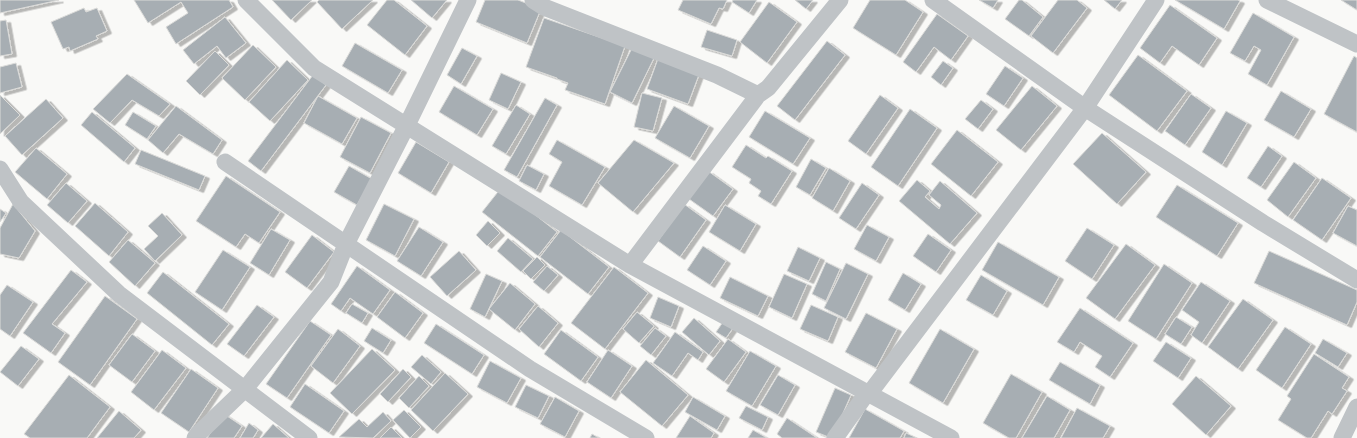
<svg xmlns="http://www.w3.org/2000/svg" width="1357" height="438" font-family="Karla,sans-serif">
<style>
.building{fill:#a7aeb3;stroke:#dbdbd9;filter:url(#shadow)}
.lines{fill:none;stroke-linecap:round;stroke-linejoin:round}
.minor{stroke:#bfc3c6;stroke-width:17}
</style>
<defs>
<filter id="shadow"><feDropShadow dx="4.5" dy="2.5" stdDeviation="0" flood-color="#0004"/></filter>
</defs>
<rect width="100%" height="100%" fill="#f9f9f7"/>
<path class="building" d="M0,0H59L0,13Z
M134,0H229L233,7L176,44L166,27L188,13L181,2L148,23Z
M272,0H312L291,20Z
M319,0H373L342,29L317,2Z
M387,0H394L427,26L405,55L367,25Z
M411,0H447L432,18Z
M485,0H518L541,9L527,43L476,22Z
M683,0H727L723,9L719,8L711,24L678,10Z
M733,0H757L749,13L732,2Z
M795,0H813L806,9Z
M870,0H905L923,12L896,55L853,28Z
M979,0H998L993,8Z
M1019,0H1022L1043,17L1029,36L1005,19Z
M1058,0H1077L1087,8L1053,53L1031,36Z
M1104,0H1122L1115,9Z
M1175,0H1238L1240,1L1224,29Z
M1341,0H1357V10Z
M769,2L797,22L767,63L740,42Z
M1170,5L1217,38L1199,65L1172,46L1160,63L1140,48Z
M84,8L86,12L97,8L107,31L96,36L98,39L70,51L69,47L63,49L51,22Z
M1253,13L1294,37L1267,85L1248,74L1261,50L1254,46L1245,61L1230,53Z
M937,14L968,36L951,60L934,47L916,72L903,62Z
M225,17L246,43L226,58L217,46L194,64L183,50Z
M544,18L625,46L605,104L565,90L568,83L557,79V78L526,67Z
M6,20L12,54L0,56V21Z
M707,30L737,40L732,56L701,47Z
M827,41L845,55L795,120L777,106Z
M355,43L402,70L388,93L342,66Z
M253,45L276,67L245,100L222,78Z
M633,46L655,56L632,103L610,92Z
M462,48L477,56L461,84L447,75Z
M215,51L229,65L200,95L186,81Z
M1138,55L1187,91L1157,131L1109,95Z
M659,56L700,72L688,104L647,89Z
M1354,56L1357,58V132L1324,114Z
M287,60L308,80L270,121L249,102Z
M943,61L953,68L941,85L931,77Z
M16,63L22,87L0,93V67Z
M1005,66L1023,78L1004,106L986,94Z
M501,73L521,82L508,109L489,100Z
M127,74L170,104L159,116L132,100L110,123L93,109Z
M313,75L326,85L261,171L248,161Z
M454,86L493,109L477,135L439,112Z
M1032,86L1057,106L1021,150L996,130Z
M1281,91L1311,109L1294,137L1264,120Z
M642,93L662,98L653,131L634,127Z
M1191,94L1211,108L1185,145L1165,131Z
M0,95L20,115L0,134Z
M880,95L898,108L866,154L848,141Z
M318,96L357,118L342,144L304,123Z
M545,98L557,105L517,177L504,170Z
M46,99L63,118L22,155L5,136Z
M981,100L993,109L978,129L965,119Z
M516,105L530,114L506,154L492,146Z
M176,106L222,140L213,154L179,134L163,153L148,140Z
M674,106L709,126L690,158L655,138Z
M910,109L937,128L898,186L871,167Z
M765,111L810,138L793,164L749,137Z
M1226,111L1247,123L1222,165L1202,152Z
M92,112L135,148L124,162L81,125Z
M133,112L156,126L147,139L125,125Z
M361,117L391,133L370,173L340,157Z
M957,130L998,162L971,196L931,164Z
M1102,133L1146,172L1117,204L1073,164Z
M557,140L605,167L582,205L549,186L562,162L549,154Z
M634,140L674,163L633,212L598,183Z
M416,142L449,162L431,193L398,173Z
M746,145L766,158L768,156L792,171L771,204L758,196L761,191L749,183L751,179L732,167Z
M1268,146L1282,156L1261,187L1247,178Z
M36,148L67,174L47,199L15,172Z
M141,150L205,176L199,190L135,164Z
M811,159L826,168L810,195L796,187Z
M1294,162L1316,178L1288,217L1267,200Z
M527,165L544,174L536,190L519,181Z
M349,166L372,179L357,205L334,192Z
M829,168L850,181L833,211L812,198Z
M708,171L733,189L713,216L689,199Z
M226,176L280,212L259,243L245,234L236,247L196,221Z
M1322,178L1351,198L1322,240L1293,220Z
M917,180L930,191L925,197L939,209L941,205L929,195L940,181L977,213L950,244L899,201Z
M66,183L87,201L68,223L47,205Z
M862,183L879,195L856,229L839,218Z
M1177,185L1238,223L1217,256L1156,217Z
M501,188L557,232L538,256L482,212Z
M95,203L128,232L109,256L75,226Z
M13,204L35,231L19,258L0,254V228Z
M384,204L414,219L395,256L366,240Z
M684,204L706,220L680,257L658,241Z
M725,205L756,224L740,251L709,232Z
M1348,206L1357,210V246L1333,233Z
M0,209L6,213L0,222Z
M162,213L182,235L155,261L144,249L158,236L148,226Z
M488,221L500,233L487,246L476,235Z
M867,225L889,237L876,261L854,249Z
M419,227L443,242L421,276L397,261Z
M1087,228L1114,245L1092,279L1065,261Z
M271,229L290,240L269,275L250,263Z
M561,230L609,267L588,294L540,257Z
M928,234L951,250L936,272L913,256Z
M312,235L334,252L307,288L285,272Z
M508,238L533,259L521,272L497,251Z
M128,240L155,263L135,286L109,262Z
M998,242L1059,277L1043,305L982,270Z
M1126,244L1155,265L1115,319L1086,298Z
M703,246L726,261L710,285L687,270Z
M798,247L820,258L809,281L787,271Z
M223,250L250,267L222,310L195,292Z
M459,251L476,270L447,296L430,277Z
M1269,251L1357,290V302L1347,325L1254,283Z
M537,257L545,265L531,279L523,271Z
M826,262L840,269L826,301L812,294Z
M846,263L868,274L846,319L824,308Z
M1164,264L1192,283L1156,339L1128,321Z
M357,266L390,290L373,314L350,298L341,311L331,304Z
M547,266L558,275L544,291L533,282Z
M614,267L648,293L605,349L571,323Z
M71,270L87,282L52,324L65,333L51,353L23,333Z
M163,272L229,324L212,345L147,293Z
M903,273L921,284L905,310L888,300Z
M486,274L502,281L485,317L470,309Z
M784,274L807,284L792,318L769,307Z
M981,275L1007,291L993,315L966,300Z
M730,277L768,296L758,316L720,298Z
M1201,282L1230,301L1202,343L1191,335L1199,322L1182,310Z
M510,283L535,304L515,330L489,309Z
M7,285L33,302L10,336L0,329V295Z
M395,292L423,313L405,338L377,317Z
M105,296L137,319L90,385L58,362Z
M658,297L679,306L671,327L650,318Z
M1243,299L1273,320L1238,369L1208,347Z
M352,304L368,313L362,323L346,313Z
M257,305L274,317L244,356L227,344Z
M811,305L838,317L828,341L800,329Z
M538,306L558,323L539,347L519,329Z
M1080,308L1133,343L1110,377L1095,367L1102,356L1080,342L1074,352L1057,342Z
M637,312L654,326L639,343L623,329Z
M866,313L897,329L876,368L845,352Z
M1176,317L1192,327L1181,344L1165,334Z
M694,318L720,341L709,355L682,332Z
M310,321L331,335L287,398L266,384Z
M723,322L733,328L726,338L716,332Z
M436,324L484,355L472,374L424,343Z
M1285,327L1311,344L1282,388L1256,370Z
M372,328L391,340L383,353L364,341Z
M655,328L666,336L651,355L640,346Z
M338,329L360,346L333,383L311,366Z
M940,329L974,349L943,403L909,383Z
M561,330L598,357L581,381L544,354Z
M675,332L703,352L698,360L688,353L672,376L653,363Z
M132,334L155,351L132,382L109,365Z
M728,339L746,352L724,382L706,369Z
M1323,339L1347,353L1338,367L1315,353Z
M1166,342L1191,358L1178,378L1153,361Z
M21,346L39,359L18,386L0,372Z
M372,349L395,370L352,414L330,393Z
M162,350L186,368L154,410L131,392Z
M608,350L632,366L611,398L587,382Z
M750,351L776,366L752,406L726,391Z
M1314,354L1349,377L1342,388L1347,391L1332,414L1328,411L1311,438H1307L1278,420L1291,399L1287,396Z
M422,355L441,372L431,384L411,367Z
M646,360L688,395L662,426L620,392Z
M490,361L521,378L507,403L477,387Z
M1060,362L1100,385L1090,404L1049,380Z
M191,369L218,388L189,432L161,413Z
M403,369L411,377L388,402L380,394Z
M445,373L468,394L433,431L411,410Z
M1011,374L1042,392L1016,438H1009L983,423Z
M69,375L110,407L87,438H30L24,434Z
M778,375L795,385L778,415L760,405Z
M419,376L429,386L409,408L399,398Z
M1196,376L1231,406L1206,435L1172,404Z
M305,384L344,411L329,433L290,407Z
M526,385L549,396L538,418L515,407Z
M835,388L851,395L832,438H831L816,432Z
M1047,396L1070,410L1054,438H1022Z
M555,397L579,411L565,437L540,424Z
M693,397L725,416L717,430L685,412Z
M746,406L768,417L762,430L739,418Z
M1077,408L1110,426L1103,438H1061Z
M865,409L904,431L900,438H849Z
M404,410L421,427L410,438L393,420Z
M119,411L141,430L134,438H97Z
M383,412L391,421L373,438L339,437L359,419L367,427Z
M224,414L242,426L234,438H207Z
M690,416L714,433L711,438H676Z
M787,418L817,438H782L777,434Z
M249,423L258,430L253,438H240Z
M273,424L289,438H261Z
M391,427L402,438H380Z
M753,430L767,438H748Z
M906,433L917,438H904Z
M592,434L599,438H590Z"/>
<g class="lines">
<path class="minor" d="M246,0L314,68L630,265L951,438
M533,0L544,7L717,75L758,95
M933,0L1085,108L1263,223L1357,280
M1267,0L1357,44
M225,162L530,369L646,438
M0,169L21,202L119,294L309,438
M630,265L758,95L768,88L840,0
M195,438L198,434L245,389L331,282L346,244L407,125L468,0
M835,438L867,393L872,390L1085,108L1156,0
M1342,438L1357,407"/>
</g>
</svg>
